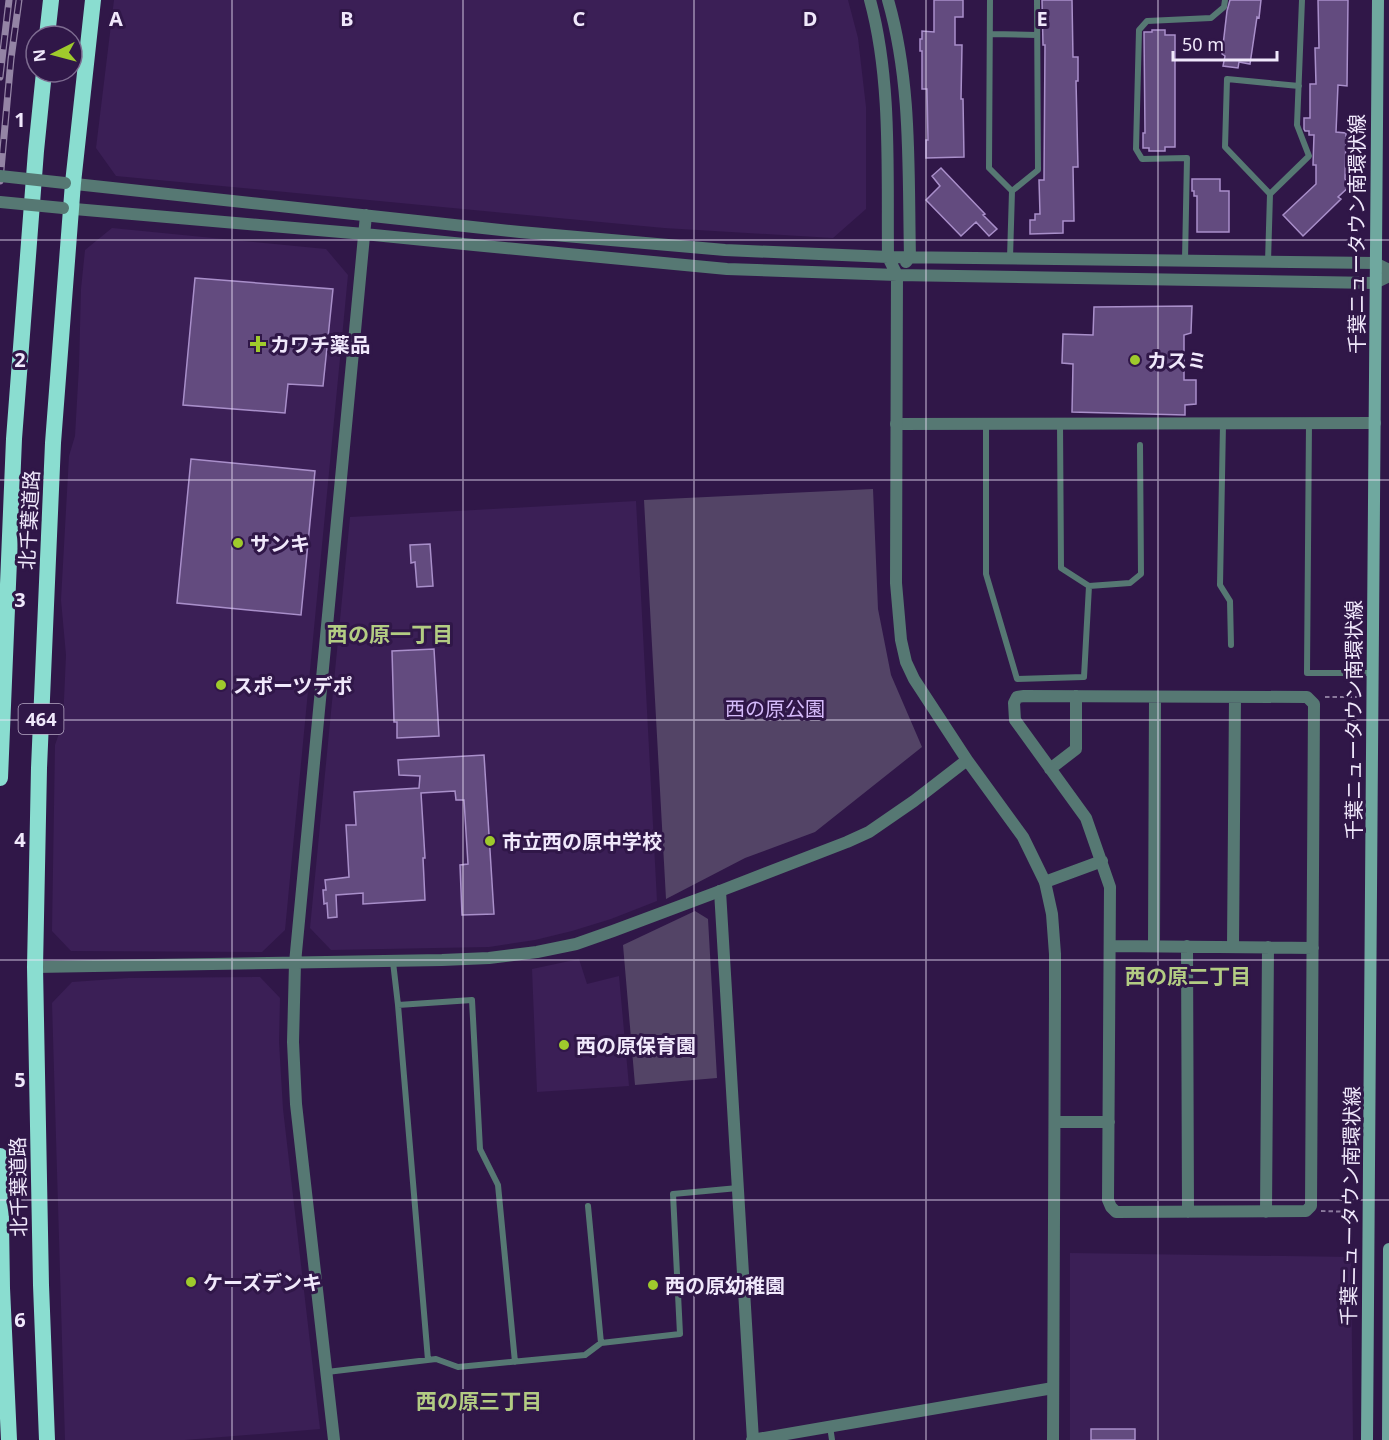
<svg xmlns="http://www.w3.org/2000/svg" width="1389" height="1440" font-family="'Noto Sans','Noto Sans JP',sans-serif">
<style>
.built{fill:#3b1f56}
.green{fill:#534466}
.building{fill:#634b7f;stroke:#a98fca;stroke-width:1.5}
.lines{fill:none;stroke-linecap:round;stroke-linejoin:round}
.path{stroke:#8b7a9d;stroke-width:2;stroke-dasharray:4.5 3;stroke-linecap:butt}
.service{stroke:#567873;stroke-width:6}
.minor{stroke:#567873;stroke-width:12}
.tertiary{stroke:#567873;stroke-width:12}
.secondary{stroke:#6fa89f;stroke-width:12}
.trunk{stroke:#8addd0;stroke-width:16}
.rail-casing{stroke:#9484a5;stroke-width:7}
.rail{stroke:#301748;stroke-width:4.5;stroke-dasharray:14;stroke-linecap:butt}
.tertiary-bridge{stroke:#567873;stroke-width:12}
.grid{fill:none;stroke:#f0e8fb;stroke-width:1.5;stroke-opacity:0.55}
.poi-dot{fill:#9fca2c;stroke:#301748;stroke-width:2}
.labels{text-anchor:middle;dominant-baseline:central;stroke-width:6;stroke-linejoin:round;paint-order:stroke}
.shield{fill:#301748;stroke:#b6a9c5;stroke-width:1.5}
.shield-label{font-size:18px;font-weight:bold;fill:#f0e8fb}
.street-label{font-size:20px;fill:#f0e8fb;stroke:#301748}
.poi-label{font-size:20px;font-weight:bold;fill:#f0e8fb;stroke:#301748;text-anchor:start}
.park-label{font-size:20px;fill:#d6bbfb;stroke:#301748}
.neighbourhood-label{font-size:21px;font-weight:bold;fill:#b3cc83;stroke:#301748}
.grid-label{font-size:20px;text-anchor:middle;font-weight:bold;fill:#f0e8fb;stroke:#301748;stroke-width:6;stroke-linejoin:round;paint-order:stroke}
</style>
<rect width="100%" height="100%" fill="#301748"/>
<path class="built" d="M114,0H848L858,38L866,107V209L833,238L664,228L116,176L96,148Z
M112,228L326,249L348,275L285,930L262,952L71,951L52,931L55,745L63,722L66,655L61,600L69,456L75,436L79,366L81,289L85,250Z
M636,501L657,901L611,919L572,931L535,940L489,947L331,950L310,928L350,517Z
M579,959L587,984L619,976L629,1086L537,1092L532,969Z
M260,977L280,998L279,1042L283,1109L320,1429L185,1440H65L52,1003L72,982L128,978Z
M1070,1253L1351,1257L1353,1440H1070Z"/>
<path class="green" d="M873,489L878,609L891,675L922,747L815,832L745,858L666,899L644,500Z
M695,911L708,919L717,1078L635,1085L623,945Z"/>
<path class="building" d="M934,0H963V17H955V45H962L961,99H963L964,157L926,158V140H928L927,89H922V51H920V39H922V31L934,32Z
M1042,0H1072L1073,57H1078V81H1076L1078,167H1073L1074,221H1063V233L1030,234V220H1035V214H1040L1039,180H1044L1045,45H1043Z
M1230,0H1261L1259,18L1257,17L1250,64L1239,62L1238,68L1223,66L1225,56L1222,54L1227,11Z
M1318,0H1348L1347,86L1338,85L1336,132L1346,133L1345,179L1351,185L1338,197L1341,199L1303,236L1283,215L1316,184V165H1313L1314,135H1309V131H1305L1304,129V118H1310V84H1316L1315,48H1319Z
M1152,30H1165V35H1175V147H1165V151H1149V148H1143V133H1145L1144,32H1152Z
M941,168L985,214L983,215L997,229L989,236L976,222L961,236L926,200L940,186L932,176Z
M1192,179H1220V191H1229V232H1197V196H1194V191H1192Z
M195,278L333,289L323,386L288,384L285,413L183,405Z
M1192,306L1191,333L1184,335V380H1196V404L1185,405V415L1072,412L1073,364L1062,363L1063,334L1093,335L1094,307Z
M191,459L315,471L301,615L177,603Z
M430,544L433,586L417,587L415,562L411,563L410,545Z
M434,649L439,736L397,738V722H394L392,651Z
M484,755L494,914L462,915L460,865L468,864L464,800H456L455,791L421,793L425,858H423L425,900L363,904V893L336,895L337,917L328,918L327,903L324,904L323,890H326L325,880L349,877L346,825H356L354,792L419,788L420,776L399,775L398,760Z
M1091,1429H1135V1440H1091Z"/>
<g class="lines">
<path class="path" d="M1325,697H1361
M1321,1211L1357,1212"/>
<path class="service" d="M990,0L989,168L1012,191
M990,34L1037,35
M1270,194L1225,147L1227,79L1299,86
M1010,258L1012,191L1038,170L1037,0
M1185,260L1187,158L1142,159L1136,149L1139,30L1147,21L1211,18L1224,7L1225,0
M1268,262L1270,194L1309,156L1297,125L1302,0
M1309,423L1307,673H1373
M986,424V574L1017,679L1084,677L1089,586L1130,583L1141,574L1140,445
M1060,424L1061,568L1089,586
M1223,424L1220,585L1230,601L1231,645
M393,962L398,1005L472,1000L480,1149L498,1185L515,1362
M398,1005L428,1360
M588,1206L601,1343
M327,1372L436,1359L458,1367L585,1355L601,1343L680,1334L673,1194L738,1188
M830,1426L832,1440"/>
<path class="minor" d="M896,424L1375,423
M1024,696L1307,697L1314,704L1311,1206L1306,1211L1116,1212L1111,1207L1108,1200L1110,887L1086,818L1015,720L1014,703L1017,697Z
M1050,769L1076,749V696
M1045,882L1102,861
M720,891L753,1440
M1110,946L1313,948
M1154,946L1155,697
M1187,946L1188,1212
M1233,947L1235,697
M1055,1122H1109
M1266,1212L1268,947
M752,1440L1053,1388"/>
<path class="tertiary" d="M870,0C892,80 887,174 888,257L897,275L896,583L901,640L906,662L914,679L967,760L1023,837L1045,882L1052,914L1055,954V997L1053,1440
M888,0C912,83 908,171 910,257L906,262
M66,183L520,232L725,250L888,257L1375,263L1389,270
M63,208L364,234L474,245L727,269L897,275L1375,283L1389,276
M35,967L442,960L489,958L537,952L576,944L613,931L720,891L847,842L869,832L914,801L967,760
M334,1440L296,1104L293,1042L295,963L366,215"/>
<path class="secondary" d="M1367,1440C1372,960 1372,480 1378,0
M1388,1440L1389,1249"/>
<path class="trunk" d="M47,36L51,0
M0,778L14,439L36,151L44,72
M0,1156L2,1288L9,1440
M47,1440L41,1285L35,967L39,768L53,443L73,183L93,0"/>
<g class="rail-casing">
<path id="rail" d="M0,77L9,0
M0,181L11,59L19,0"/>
</g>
<use href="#rail" class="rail"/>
<path class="tertiary-bridge" d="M0,176L65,183
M0,202L63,208"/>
</g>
<path class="grid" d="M232,0V1440M463,0V1440M694,0V1440M926,0V1440M1158,0V1440M0,240H1389M0,480H1389M0,720H1389M0,960H1389M0,1200H1389"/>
<g class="poi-dot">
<path d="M255 335h6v6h6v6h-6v6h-6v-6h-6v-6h6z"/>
<circle cx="1135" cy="360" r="6"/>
<circle cx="238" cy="543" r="6"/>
<circle cx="221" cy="685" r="6"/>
<circle cx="490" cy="841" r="6"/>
<circle cx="564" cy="1045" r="6"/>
<circle cx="191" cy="1282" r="6"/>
<circle cx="653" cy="1285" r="6"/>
</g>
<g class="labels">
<rect class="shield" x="18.5" y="704" width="45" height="30" rx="4.5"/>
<g class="shield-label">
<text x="41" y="719">464</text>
</g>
<g class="street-label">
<text transform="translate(1356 234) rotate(-90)">千葉ニュータウン南環状線</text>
<text transform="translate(29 520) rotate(-87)">北千葉道路</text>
<text transform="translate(1353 720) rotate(-90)">千葉ニュータウン南環状線</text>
<text transform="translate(18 1187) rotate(-91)">北千葉道路</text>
<text transform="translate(1350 1206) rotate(-89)">千葉ニュータウン南環状線</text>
</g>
<g class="poi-label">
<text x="270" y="344">カワチ薬品</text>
<text x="1147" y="360">カスミ</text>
<text x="250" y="543">サンキ</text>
<text x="233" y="685">スポーツデポ</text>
<text x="502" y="841">市立西の原中学校</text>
<text x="576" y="1045">西の原保育園</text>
<text x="203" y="1282">ケーズデンキ</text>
<text x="665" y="1285">西の原幼稚園</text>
</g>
<g class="park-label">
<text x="775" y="708">西の原公園</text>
</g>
<g class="neighbourhood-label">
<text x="390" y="634">西の原一丁目</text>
<text x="1188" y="976">西の原二丁目</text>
<text x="479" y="1401">西の原三丁目</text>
</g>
</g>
<g class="grid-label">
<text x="116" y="26">A</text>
<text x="347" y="26">B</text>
<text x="579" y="26">C</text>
<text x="810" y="26">D</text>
<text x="1042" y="26">E</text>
<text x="20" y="127">1</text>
<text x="20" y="367">2</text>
<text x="20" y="607">3</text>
<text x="20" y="847">4</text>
<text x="20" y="1087">5</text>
<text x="20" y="1327">6</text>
</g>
<g transform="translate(54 54) rotate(264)"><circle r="28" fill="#301748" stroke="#7d6b90" stroke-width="1.5"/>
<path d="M0-4.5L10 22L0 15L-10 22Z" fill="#9fca2c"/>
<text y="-9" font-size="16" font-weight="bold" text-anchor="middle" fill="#f0e8fb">N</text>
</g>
<path d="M1173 51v9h104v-9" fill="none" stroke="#f0e8fb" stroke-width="3"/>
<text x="1182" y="51" font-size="18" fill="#f0e8fb" stroke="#301748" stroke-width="4.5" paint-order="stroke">50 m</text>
</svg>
